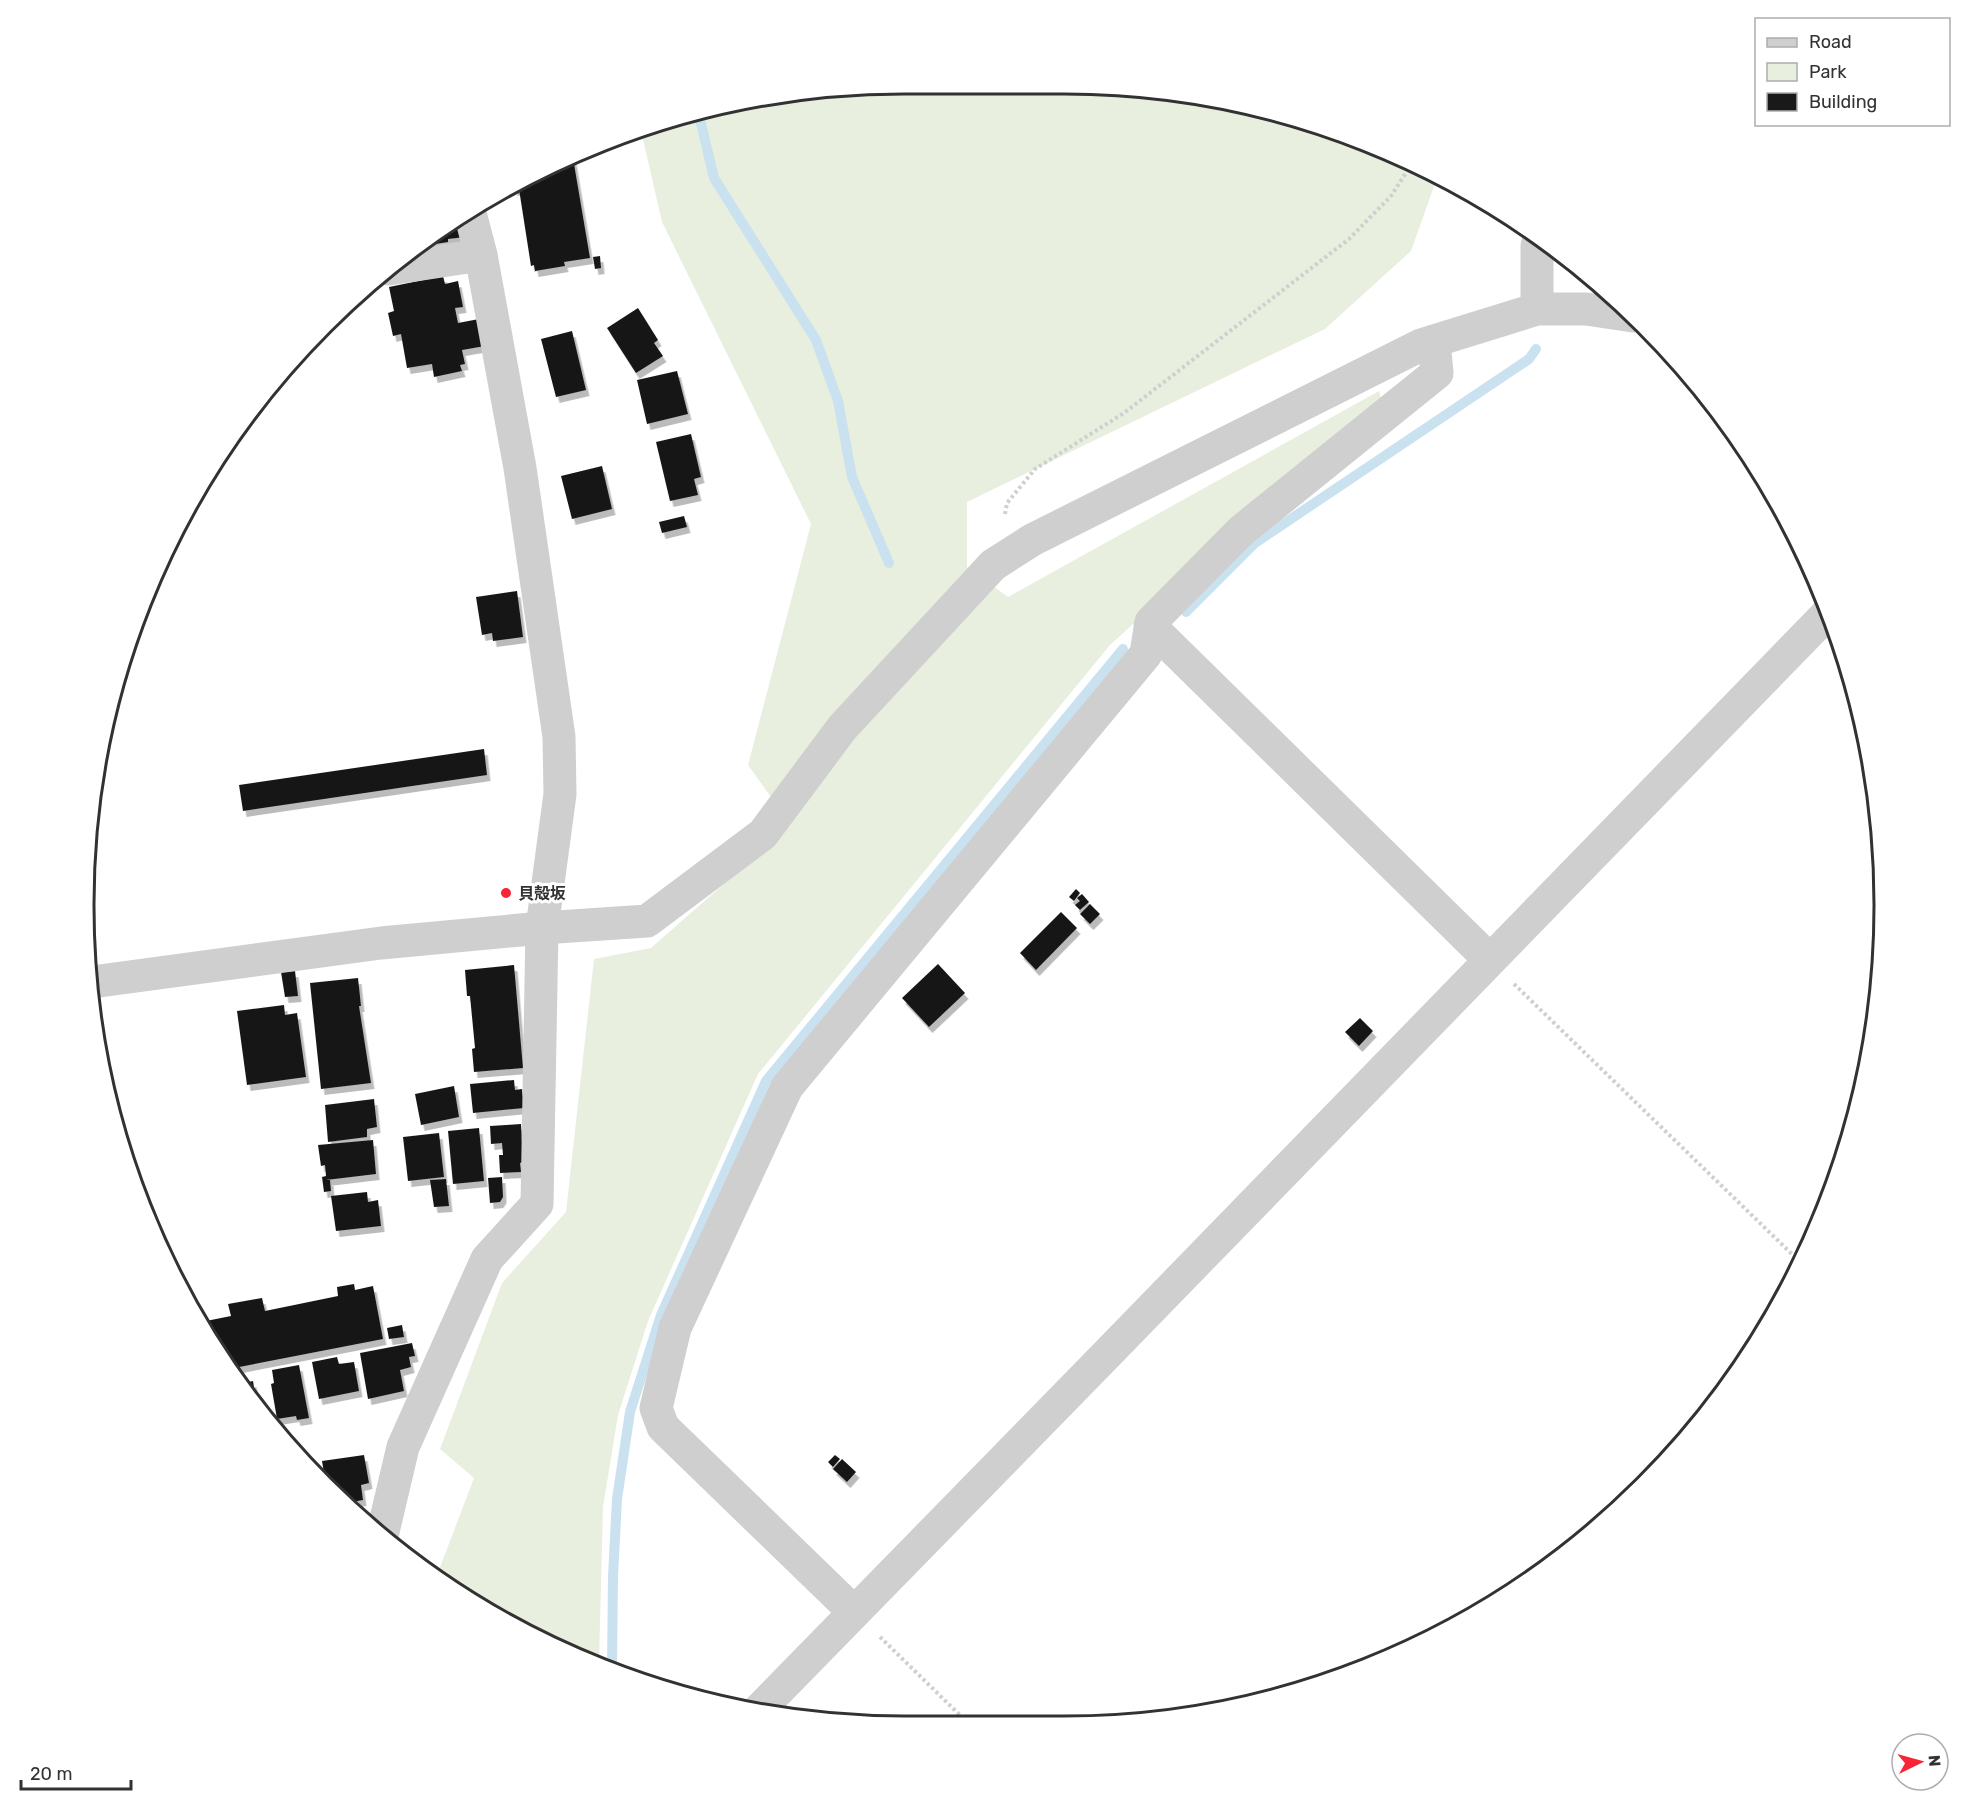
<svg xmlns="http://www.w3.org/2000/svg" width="1968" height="1810" font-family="Rubik,'Noto Sans JP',sans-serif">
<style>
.green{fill:#e8efdf}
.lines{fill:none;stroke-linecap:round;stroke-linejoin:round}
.stream{stroke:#cae2f0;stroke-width:10}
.building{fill:#191919;filter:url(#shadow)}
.path{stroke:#cfcfcf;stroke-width:4;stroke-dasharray:3 3;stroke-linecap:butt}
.minor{stroke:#cfcfcf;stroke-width:33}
.tertiary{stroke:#cfcfcf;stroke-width:33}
.poi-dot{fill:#f62637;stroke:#fff;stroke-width:2}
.labels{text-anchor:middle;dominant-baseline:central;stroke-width:6;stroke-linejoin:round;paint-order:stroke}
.poi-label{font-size:16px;font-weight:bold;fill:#323232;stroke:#fff;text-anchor:start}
.rim{fill:none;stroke:#323232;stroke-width:3}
</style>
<defs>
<filter id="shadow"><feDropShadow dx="3.5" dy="6" stdDeviation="0" flood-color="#0004"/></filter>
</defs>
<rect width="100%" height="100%" fill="#fff"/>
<path class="green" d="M905,84L1116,86L1224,100L1377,147L1437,178L1411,251L1325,329L967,502V567L1008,597L1379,391L1381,398L1110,645L758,1074L648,1321L618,1415L603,1507L599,1663L495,1616L437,1575L474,1478L440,1449L502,1283L566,1212L594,959L651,948L791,825L748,765L811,524L662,222L642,135L745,100Z"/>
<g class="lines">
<path class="stream" d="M699,115L714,178L816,340L838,401L852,477L889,563
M1186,612L1255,543L1529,359L1536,349
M612,1669L613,1576L617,1499L630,1412L661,1315L766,1081L1123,649"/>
</g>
<path class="building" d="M573,158L590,258L564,262L565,266L535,271L534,265L531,266L519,189L514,190V186L542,169Z
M462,218L465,237L448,239V242L416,247Z
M600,256L601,268L595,269L593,257Z
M443,276L445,284L458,281L463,307L455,308L458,323L479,319L485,346L462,350L465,364L460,365L462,371L434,377L432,364L407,368L401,334L393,336L388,313L394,311L389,287Z
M638,308L658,340L654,343L663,356L636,373L607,328Z
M572,331L586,390L556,397L541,339Z
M677,371L688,414L647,424L637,380Z
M691,434L701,477L694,479L698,495L670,501L656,442Z
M602,466L612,509L572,519L561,476Z
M684,516L687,527L662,533L659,522Z
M517,591L523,637L493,641L492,633L482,635L476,597Z
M484,749L487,775L243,811L239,785Z
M1076,889L1080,893L1074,901L1069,897Z
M1082,894L1089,902L1080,910L1075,905L1080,901L1077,898Z
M1090,904L1100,914L1090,924L1080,914Z
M1061,912L1077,928L1036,970L1020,953Z
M938,964L965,993L929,1027L902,998Z
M514,965L523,1068L474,1072L472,1049L475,1048L470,996H467L465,970Z
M295,971L298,996L285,997L281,972Z
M358,978L361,1006H359L371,1083L321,1089L310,983Z
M284,1005L285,1015L297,1013L306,1077L247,1085L237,1011Z
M1360,1018L1373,1031L1359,1046L1345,1032Z
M514,1080L515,1090L522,1089L524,1108L473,1113L470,1084Z
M454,1086L459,1117L421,1125L415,1094Z
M374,1099L377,1127L367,1129V1137L328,1142L325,1105Z
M521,1124L523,1162L520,1163L521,1172L500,1173L499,1155H503L502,1143L491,1144L490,1126Z
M479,1128L484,1181L453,1184L448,1131Z
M439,1133L444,1177L408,1181L403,1137Z
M373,1140L376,1174L326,1180H330L331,1191L324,1192L322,1177L326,1176L325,1165L321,1166L318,1145Z
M502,1177L503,1197L500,1202L490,1203L488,1178Z
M446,1179L449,1206L434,1207L430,1180Z
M367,1192L368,1202L378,1200L381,1226L336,1231L331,1196Z
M354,1284L355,1290L373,1286L383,1339L229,1369L223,1361L201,1322L231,1316L228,1304L262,1298L265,1311L338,1296L337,1287Z
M195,1297L199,1311L196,1312L189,1299Z
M402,1325L404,1337L389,1339L387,1328Z
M412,1343L415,1356L409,1357L411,1367L400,1370L404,1391L368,1399L360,1353Z
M337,1357L339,1364L354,1362L359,1391L319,1399L312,1362Z
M299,1365L309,1418L297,1420L296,1416L277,1419L271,1384L274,1383L272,1370Z
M243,1377L244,1383L253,1381L256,1400L237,1378Z
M364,1455L369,1483L361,1485L363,1500L346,1503L325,1479L322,1461Z
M835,1455L840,1459L833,1467L828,1462Z
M842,1459L856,1472L847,1482L833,1469Z"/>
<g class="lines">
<path class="path" d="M1005,514L1007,503L1035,469L1124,413L1349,239L1391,196L1411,165
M1514,984L1799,1261
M880,1637L969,1724"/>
<path class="minor" d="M389,269L481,255
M1537,309V246L1539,238
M1150,626L1490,960
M92,982L381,943L542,928L647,921L763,834L842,728L993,565L1032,540L1421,345L1537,309H1586L1633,316
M382,1536L403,1447L487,1259L537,1204L542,928L560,794L559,737L520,468L481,255L470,213
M854,1612L663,1427L656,1408L675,1328L787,1087L1146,654L1151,622L1241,531L1437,373L1434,341"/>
<path class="tertiary" d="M759,1710L1109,1352L1828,613"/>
</g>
<circle class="poi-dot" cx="506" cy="893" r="6"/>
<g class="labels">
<g class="poi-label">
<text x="518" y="893">貝殻坂</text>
</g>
</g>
<path d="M0 0H1968V1810H0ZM904 94H1064A810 810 0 0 1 1874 904V906A810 810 0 0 1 1064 1716H904A810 810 0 0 1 94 906V904A810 810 0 0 1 904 94Z" fill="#fff" fill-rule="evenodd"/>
<path class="rim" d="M904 94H1064A810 810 0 0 1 1874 904V906A810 810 0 0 1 1064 1716H904A810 810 0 0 1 94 906V904A810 810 0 0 1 904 94Z"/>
<rect x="1755" y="18" width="195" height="108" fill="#ffffff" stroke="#adadad" stroke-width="1.5"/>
<rect x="1767" y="38" width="30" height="9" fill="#cfcfcf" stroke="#adadad" stroke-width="1.5"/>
<text x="1809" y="48" font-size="18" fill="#323232">Road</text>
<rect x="1767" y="63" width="30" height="18" fill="#e8efdf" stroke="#adadad" stroke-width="1.5"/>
<text x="1809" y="78" font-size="18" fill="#323232">Park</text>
<rect x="1767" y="93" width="30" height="18" fill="#191919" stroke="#adadad" stroke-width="1.5"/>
<text x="1809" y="108" font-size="18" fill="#323232">Building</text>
<g transform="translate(1920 1762) rotate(85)"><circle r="28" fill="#ffffff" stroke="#adadad" stroke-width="1.5"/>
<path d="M0-4.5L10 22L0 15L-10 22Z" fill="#f62637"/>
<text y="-9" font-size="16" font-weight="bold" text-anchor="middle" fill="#323232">N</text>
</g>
<path d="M21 1780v9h110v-9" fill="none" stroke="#323232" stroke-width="3"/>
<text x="30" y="1780" font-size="18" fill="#323232" stroke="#ffffff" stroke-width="4.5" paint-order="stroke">20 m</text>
</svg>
